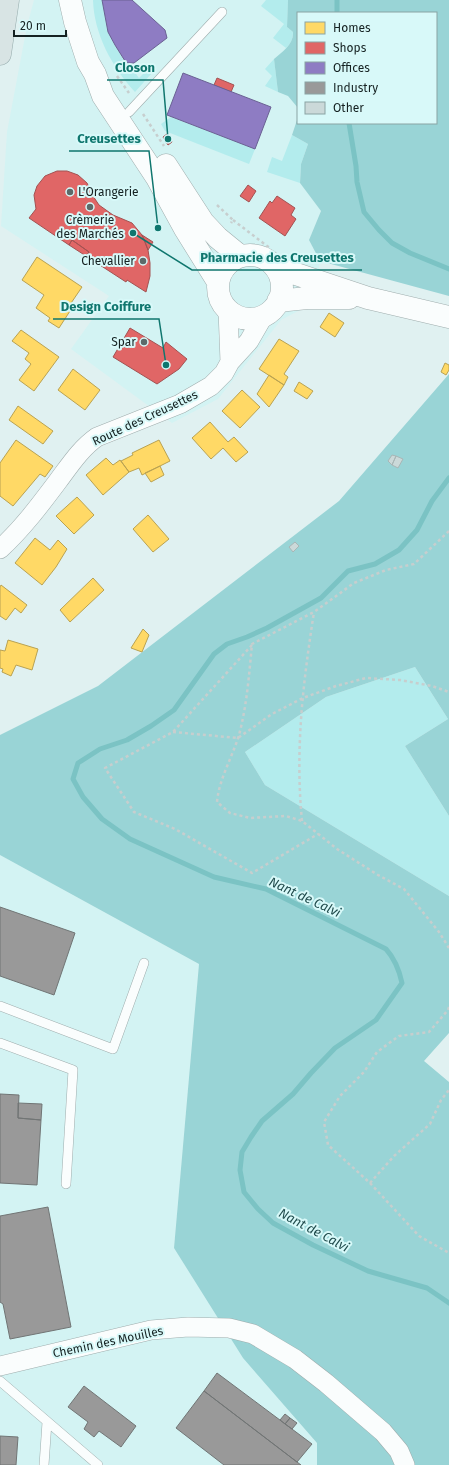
<svg xmlns="http://www.w3.org/2000/svg" width="449" height="1465" font-family="'Fira Sans',sans-serif">
<style>
.built{fill:#d3f3f3}
.green{fill:#b3eced}
.forest{fill:#99d4d6}
.homes{fill:#ffd966;stroke:#b9a252}
.shops{fill:#e06666;stroke:#a35252}
.offices{fill:#8e7cc3;stroke:#6a6193}
.industry{fill:#999;stroke:#717575}
.lines{fill:none;stroke-linecap:round;stroke-linejoin:round}
.stream{stroke:#7bc3c4;stroke-width:5}
.building{fill:#cbd9d9;stroke:#a8b6b6}
.service-casing{stroke:#9fadad;stroke-width:10}
.minor-casing{stroke:#9fadad;stroke-width:20}
.secondary-casing{stroke:#9fadad;stroke-width:23}
.trunk-casing{stroke:#97adae;stroke-width:23}
.path{stroke:#c7cece;stroke-width:2.5;stroke-dasharray:3 3;stroke-linecap:butt}
.service{stroke:#fafdfd;stroke-width:9}
.minor{stroke:#fafdfd;stroke-width:19}
.secondary{stroke:#fafdfd;stroke-width:22}
.trunk{stroke:#d8e4e4;stroke-width:22}
.poi-dot{fill:#5c6a6a;stroke:#d8f9f9;stroke-width:1.5}
.labels{text-anchor:middle;dominant-baseline:central;stroke-width:4;stroke-linejoin:round;paint-order:stroke}
.poi-label{font-size:12px;fill:#152222;stroke:#d8f9f9;text-anchor:end}
.street-label{font-size:12px;fill:#152222;stroke:#d8f9f9}
.water-label{font-size:13px;font-style:italic;fill:#214c4d;stroke:#d8f9f9}
.leader{fill:none;stroke:#0f766e;stroke-width:1.5}
.callout-dot{fill:#0f766e;stroke:#d8f9f9;stroke-width:1.5}
.callout-label{font-size:13px;text-anchor:middle;font-weight:bold;fill:#0f766e;stroke:#d8f9f9;stroke-width:4;stroke-linejoin:round;paint-order:stroke}
</style>
<rect width="100%" height="100%" fill="#e0f1f1"/>
<path class="built" d="M34,0H288V96L298,108V117L292,135L300,183L321,211L309,240L320,261L313,309H302L281,320L218,399L172,423L71,349L109,296L1,226L7,132L27,26Z
M0,855L199,964L174,1248L243,1358L317,1443V1465H0Z"/>
<path class="green" d="M93,0H102L108,32L124,61L128,63L139,78L149,68L152,73L135,92C112,67 94,34 93,0Z
M266,0H288L287,27L293,32C293,39 291,43 286,48L273,38L284,24L261,6Z
M274,59L278,92L265,86L272,76L265,69Z
M171,117L255,149L249,164L165,131L161,124Z
M292,135L308,144L301,164L300,183L267,172L272,157L282,161Z
M415,667L448,719L405,746L449,816V896L265,785L245,752L326,697Z"/>
<path class="forest" d="M288,0H449V296L320,261L309,240L321,211L300,183L301,164L308,144L292,135L298,117V123H436V13H298V108L288,96L278,92L274,59C282,52 294,44 293,32L287,27Z
M449,374V816L405,746L448,719L415,667L326,697L245,752L265,785L449,896V1033L424,1061L449,1082V1465H317V1443L243,1358L174,1248L199,964L0,855V735L98,686L339,501Z"/>
<path class="homes" d="M37,257L82,287L67,309L70,311L59,328L48,321L50,318L36,308L44,295L22,280Z
M329,313L344,323L335,337L320,327Z
M21,330L59,357L34,391L19,380L31,364L25,359L29,353L12,341Z
M279,339L299,351L284,374L288,377L284,385L259,369Z
M445,363L449,365V370L446,375L441,372Z
M73,369L100,390L85,410L58,390Z
M269,375L284,385L269,407L257,394Z
M299,382L313,391L307,399L294,391Z
M242,390L260,407L240,428L222,411Z
M18,406L53,431L43,444L9,420Z
M210,422L228,442L234,437L248,452L236,462L223,448L211,459L192,438Z
M16,440L53,466L45,477L40,474L13,506L0,496V463Z
M159,440L170,461L142,475L139,468L129,472L121,461L133,455L132,453Z
M106,458L113,465L120,460L129,472L103,495L86,475Z
M160,466L164,475L151,482L145,473Z
M77,497L94,515L74,534L56,516Z
M148,515L169,539L153,552L133,529Z
M35,538L50,550L58,540L67,549L56,567L42,585L15,563Z
M93,578L104,590L70,622L60,610Z
M1,585L27,605L21,613L15,608L6,620L0,616V587Z
M143,629L149,635L142,652L131,648Z
M8,640L38,649L32,670L16,665L11,676L2,672L3,669L0,668V650L5,651Z"/>
<path class="shops" d="M217,78L234,85L231,92L214,85Z
M167,134L172,142L168,145L163,137Z
M57,171H67L78,175L87,183L93,196L99,205L113,215L132,223L142,235L148,250L150,263V276L146,292L127,280L126,282L86,256L89,252L72,240L69,245L29,218L36,209L34,195L37,186L45,176Z
M248,185L256,191L249,202L240,196Z
M277,196L295,208L291,215L296,219L285,236L259,218L270,201L272,203Z
M142,235L153,242L148,250L144,239Z
M72,240L89,252L86,256L69,245Z
M130,328L163,348L166,342L187,359L179,369L157,384L113,357Z"/>
<path class="offices" d="M102,0H132L165,30L167,38L134,63H128L125,61L115,45L108,32Z
M183,73L271,107L255,149L167,115Z"/>
<path class="industry" d="M0,907L75,933L54,995L0,976Z
M0,1094L19,1095L18,1118L41,1120L37,1185L0,1183Z
M18,1103L42,1104L41,1120L18,1118Z
M48,1207L71,1327L10,1339L3,1304L0,1302V1216Z
M217,1373L312,1444L297,1462L204,1391Z
M84,1386L136,1426L121,1447L99,1431L94,1437L84,1429L88,1422L68,1407Z
M204,1391L297,1462L301,1465H224L176,1428Z
M285,1414L290,1418L285,1424L280,1420Z
M290,1418L297,1423L292,1429L285,1424Z
M0,1436L18,1437L16,1465H0Z"/>
<g class="lines">
<path class="stream" d="M337,0V13
M349,123L356,166L357,182L364,212L379,230L392,243L410,253L449,269
M449,478L432,501L417,530L399,550L375,564L348,571L321,598L267,628L247,637L227,644L214,654L174,710L151,726L127,740L100,749L78,763L73,779L83,797L102,819L130,839L214,877L266,889L386,949C395,959 399,969 402,983L376,1020L335,1048L311,1073L293,1094L262,1121L251,1137L242,1152L240,1170L244,1192L258,1209L273,1223L313,1245L368,1271L427,1288L449,1303"/>
</g>
<path class="building" d="M392,455L396,456L392,465L388,461Z
M396,456L403,459L398,468L392,465Z
M295,542L299,546L293,552L289,547Z"/>
<g class="lines">
<g class="service-casing">
<path id="service" d="M129,112L222,12
M0,1006L113,1049L144,963
M0,1043L73,1070L66,1184
M0,1381L98,1465
M44,1465L47,1422"/>
</g>
<g class="minor-casing">
<path id="minor" d="M228,310L230,362
M0,549C22,529 40,505 58,481C70,465 81,448 97,437L180,404L211,386L224,373L230,362L249,341L264,315
M0,1366L151,1330L188,1327L229,1328L253,1334L295,1359L326,1383L383,1432L399,1451L405,1465"/>
</g>
<g class="secondary-casing">
<path id="secondary" d="M70,0L75,22L88,62L95,74L103,96L157,178L185,229L218,282
M166,165L203,222L218,238L240,256
M218 287a32 32 0 1 1 64 0a32 32 0 1 1-64 0Z
M275,267L368,298L449,317
M278,301L307,298H349"/>
</g>
<g class="trunk-casing">
<path id="trunk" d="M0,54L8,0"/>
</g>
<path class="path" d="M117,76L129,93
M143,114L164,146
M217,205L233,220L231,223
M233,220L271,249
M449,531L414,564L386,570L354,583L314,612L252,644C249,675 247,705 239,735C232,758 219,779 217,802L230,813L250,818L286,816L302,821L337,849L378,875L404,889L439,932L449,948
M252,645L173,732L105,768L134,812L175,829L252,873L318,834
M173,732L238,738L272,714L303,698L336,686L366,678L400,680L432,686L449,692
M302,821C295,749 303,683 314,612
M449,1007L448,1010L429,1032L399,1036L377,1052L364,1072L340,1096L324,1122L328,1145L370,1183L419,1236L449,1253
M370,1183L394,1156L430,1124L441,1100L449,1090"/>
<use href="#service" class="service"/>
<use href="#minor" class="minor"/>
<use href="#secondary" class="secondary"/>
<use href="#trunk" class="trunk"/>
</g>
<g class="poi-dot">
<circle cx="70" cy="192" r="4"/>
<circle cx="90" cy="207" r="4"/>
<circle cx="143" cy="261" r="4"/>
<circle cx="144" cy="342" r="4"/>
</g>
<g class="labels">
<g class="poi-label">
<text x="78" y="192" text-anchor="start">L'Orangerie</text>
<text x="90" y="220" text-anchor="middle">Crèmerie<tspan x="90" dy="14">des Marchés</tspan></text>
<text x="135" y="261">Chevallier</text>
<text x="136" y="342">Spar</text>
</g>
<g class="street-label">
<text transform="translate(145 418) rotate(-25)">Route des Creusettes</text>
<text transform="translate(108 1342) rotate(-12)">Chemin des Mouilles</text>
</g>
<g class="water-label">
<text transform="translate(305 897) rotate(25)">Nant de Calvi</text>
<text transform="translate(314 1230) rotate(28)">Nant de Calvi</text>
</g>
</g>
<path class="leader" d="M168 139L163 80H107M158 228L149 151H69M133 233L192 270H362M166 365L159 319H53"/>
<g class="callout-dot">
<circle cx="168" cy="139" r="4"/>
<circle cx="158" cy="228" r="4"/>
<circle cx="133" cy="233" r="4"/>
<circle cx="166" cy="365" r="4"/>
</g>
<g class="callout-label">
<text x="135" y="72">Closon</text>
<text x="109" y="143">Creusettes</text>
<text x="277" y="262">Pharmacie des Creusettes</text>
<text x="106" y="311">Design Coiffure</text>
</g>
<rect x="297" y="12" width="140" height="112" fill="#d8f9f9" stroke="#8aa3a3"/>
<rect x="305" y="22" width="20" height="12" fill="#ffd966" stroke="#8aa3a3"/>
<text x="333" y="32" font-size="12" fill="#152222">Homes</text>
<rect x="305" y="42" width="20" height="12" fill="#e06666" stroke="#8aa3a3"/>
<text x="333" y="52" font-size="12" fill="#152222">Shops</text>
<rect x="305" y="62" width="20" height="12" fill="#8e7cc3" stroke="#8aa3a3"/>
<text x="333" y="72" font-size="12" fill="#152222">Offices</text>
<rect x="305" y="82" width="20" height="12" fill="#999999" stroke="#8aa3a3"/>
<text x="333" y="92" font-size="12" fill="#152222">Industry</text>
<rect x="305" y="102" width="20" height="12" fill="#cbd9d9" stroke="#8aa3a3"/>
<text x="333" y="112" font-size="12" fill="#152222">Other</text>
<path d="M14 30v6h52v-6" fill="none" stroke="#152222" stroke-width="2"/>
<text x="20" y="30" font-size="12" fill="#152222" stroke="#d8f9f9" stroke-width="3" paint-order="stroke">20 m</text>
</svg>
